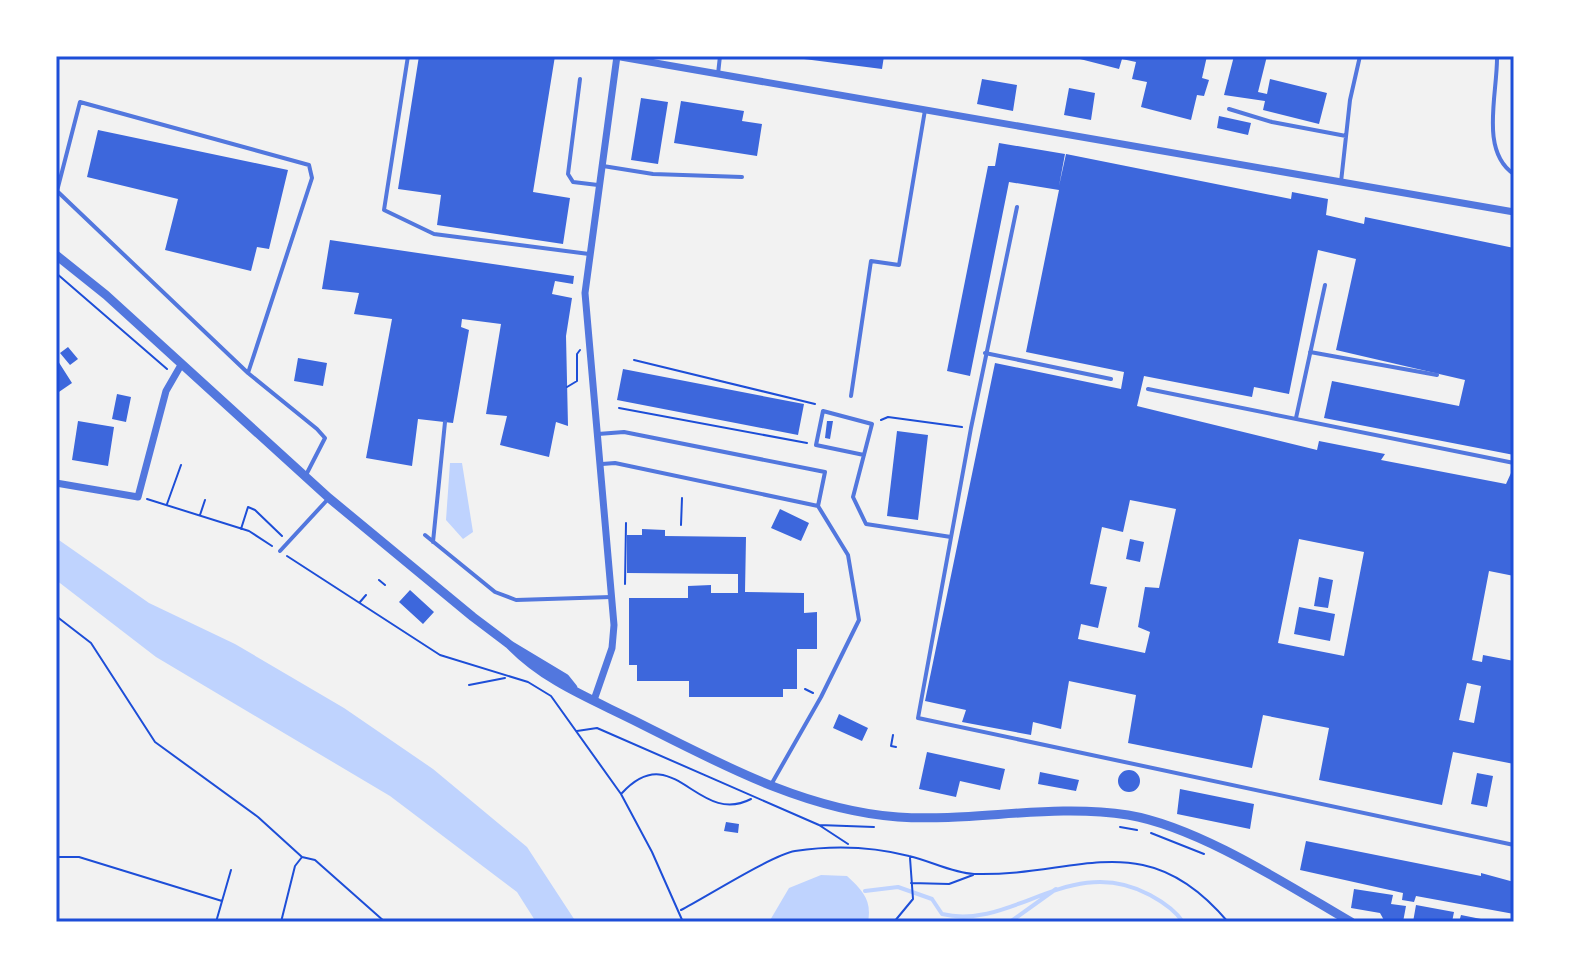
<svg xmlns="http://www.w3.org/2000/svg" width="1570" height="978" font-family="'DM Sans',sans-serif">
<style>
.water{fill:#bfd3fe}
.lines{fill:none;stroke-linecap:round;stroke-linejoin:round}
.stream{stroke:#bfd3fe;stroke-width:4}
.building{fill:#3d67dc;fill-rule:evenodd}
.path{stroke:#1d4ed8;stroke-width:2}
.service{stroke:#5277de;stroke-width:4}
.minor{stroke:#5277de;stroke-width:7}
.tertiary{stroke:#5277de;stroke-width:9}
.neatline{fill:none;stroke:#1d4ed8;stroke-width:3}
</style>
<rect width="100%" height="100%" fill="#f2f2f2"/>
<path class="water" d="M450,463H462L473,532L463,539L446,520Z
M56,538L149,603L235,644L344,708L433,769L527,847L576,922H536L517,892L390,796L156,657L56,580Z
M821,875L847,876C863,891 872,900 868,922H769L789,888Z"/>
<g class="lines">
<path class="stream" d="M865,891L898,887L932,899L942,914C1013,931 1070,852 1150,895C1163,902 1175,910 1183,922
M1010,922L1056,889"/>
</g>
<path class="building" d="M419,56H555L533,192L570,198L563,244L437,225L441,195L398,189Z
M805,56H884L882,69L804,59Z
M1081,56H1207L1202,78L1209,80L1204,96L1197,95L1191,120L1141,107L1147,82L1132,79L1136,62L1122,59L1119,69L1080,59Z
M1234,56H1267L1258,92L1267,94L1270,79L1327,93L1319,124L1263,110L1265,101L1224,95Z
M982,79L1017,85L1013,111L977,104Z
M1069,88L1095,93L1091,120L1064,115Z
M641,98L668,102L658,164L631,160Z
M681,101L744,111L742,121L762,124L757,156L674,143Z
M1219,116L1251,123L1248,135L1217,128Z
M98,130L288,170L269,249L257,247L251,271L165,250L178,199L87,177Z
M999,143L1065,154L1059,186L1066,154L1291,199L1292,192L1328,199L1326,215L1364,224L1365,217L1514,248V455L1324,418L1332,381L1459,406L1465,380L1336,350L1356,259L1318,250L1289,394L1254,387L1252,397L1144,376L1137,406L1317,450L1319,441L1385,454L1381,460L1506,484L1511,473L1514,474V576L1489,571L1472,660L1482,662L1483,655L1514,661V764L1453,752L1442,805L1319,780L1329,728L1263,715L1252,768L1128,743L1136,695L1069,681L1061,729L1033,722L1031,735L962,722L966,710L925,701L995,363L1121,389L1124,372L1026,352L1059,190L1009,182L970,376L947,371L988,166H995ZM1130,500L1176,509L1159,588L1145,587L1138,627L1150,632L1145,653L1078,639L1081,624L1098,628L1107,587L1090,584L1102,527L1123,532ZM1299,539L1364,552L1344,656L1278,643ZM1467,683L1481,686L1474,723L1459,720Z
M330,240L574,276L573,284L555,281L552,294L572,298L566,336L568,426L556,422L549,457L500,445L507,416L486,414L501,324L462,319L461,327L469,330L453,423L418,419L412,466L366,458L392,319L354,314L359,293L322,289Z
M68,347L78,359L70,365L60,353Z
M298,358L327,363L323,386L294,381Z
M58,361L72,383L56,394V363Z
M623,369L804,404L798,435L617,400Z
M117,394L131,397L126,422L112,419Z
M78,421L114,427L108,466L72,460Z
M827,421H833L830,439L825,438Z
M897,431L928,435L918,520L887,516Z
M780,509L809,523L801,541L771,528Z
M642,529L665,530V536L746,537L745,592L804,593V613L817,612V649H797V689H783V697H689V681H637V665H629V598H688V586L711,585V593H738V574L627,573V535H642Z
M1130,539L1144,542L1140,562L1126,559Z
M1319,577L1333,580L1328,608L1314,606Z
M410,590L434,612L423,624L399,602Z
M1299,607L1335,614L1330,641L1294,634Z
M839,714L868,728L862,741L833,728Z
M927,752L1005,769L1000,790L960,781L956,797L919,789Z
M1118 781a11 11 0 1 1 22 0a11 11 0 1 1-22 0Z
M1040,772L1079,780L1076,791L1038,784Z
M1477,773L1493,776L1487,807L1471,804Z
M1180,789L1254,804L1250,829L1177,814Z
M726,822L739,824L738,833L724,831Z
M1306,841L1481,876V873L1514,882V914L1416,896L1414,902L1402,900L1403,893L1300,870Z
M1354,889L1393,895L1391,904L1406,906L1403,922H1385L1380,913L1351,908Z
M1416,905L1454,912L1452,922H1413Z
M1461,915L1491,921V922H1459Z"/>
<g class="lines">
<path class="path" d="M56,273L167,369
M634,360L815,404
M567,387L577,381V354L580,350
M619,408L807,443
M881,420L888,417L962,427
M147,499L249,531L272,546
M167,504L181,465
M200,515L205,500
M681,525L682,498
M241,529L248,507L255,510L282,536
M287,556L440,655L528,682L551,696L621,794L652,852L683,922
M379,580L385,585
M625,584L626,523
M360,602L366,595
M56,616L91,643L155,742L258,817L302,857
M469,685L505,678
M805,689L813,693
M577,731L597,728L819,825L848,844
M893,735L891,746L896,747
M622,793C674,737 697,827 751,799
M819,825L874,827
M1120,827L1137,830
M1151,833L1204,854
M56,857H79L222,901
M911,883L949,884L973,875
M681,910C706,897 772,855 795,851C835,845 870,846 909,856C931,861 952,873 974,874C1078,877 1145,823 1228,922
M216,922L231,870
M281,922L295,866L302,857L315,860L385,922
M894,922L913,899L910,858"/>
<path class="service" d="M408,56L384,210L434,234L589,254
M1497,56C1498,92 1479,151 1514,174
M718,74L720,56
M580,79L568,174L573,182L598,185
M1229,109L1272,122L1346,136
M603,166L653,174L742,177
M1341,182L1350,100L1360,56
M1017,207L971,428L918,718L1514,845
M1310,352L1437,375
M985,353L1111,379
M248,373L312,178L309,165L80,102L57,191L248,373L317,429L325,438L306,475
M1148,389L1514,463
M851,396L871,261L899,265L925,110
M1296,418L1325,285
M598,434L624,432L825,472L818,506L848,555L859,620L821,697L772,783
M864,455L816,445L823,411L872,424L853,497L866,524L951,537
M602,464L615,463L818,506
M425,535L495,592L516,600L611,597
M433,542L445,422
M280,551L329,498"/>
<path class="minor" d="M615,56L1514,212
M56,483L138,497L166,391L181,365
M594,700L612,648L614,625L585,293L617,56"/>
<path class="tertiary" d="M56,255L106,295L329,498L473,617L510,645L565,678L573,688
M510,645C545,681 589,698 633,720C717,762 803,810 898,817C974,822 1052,803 1128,815C1199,827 1289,886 1351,922"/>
</g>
<rect width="1570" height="978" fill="none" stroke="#ffffff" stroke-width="116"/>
<rect x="58" y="58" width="1454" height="862" class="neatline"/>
</svg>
